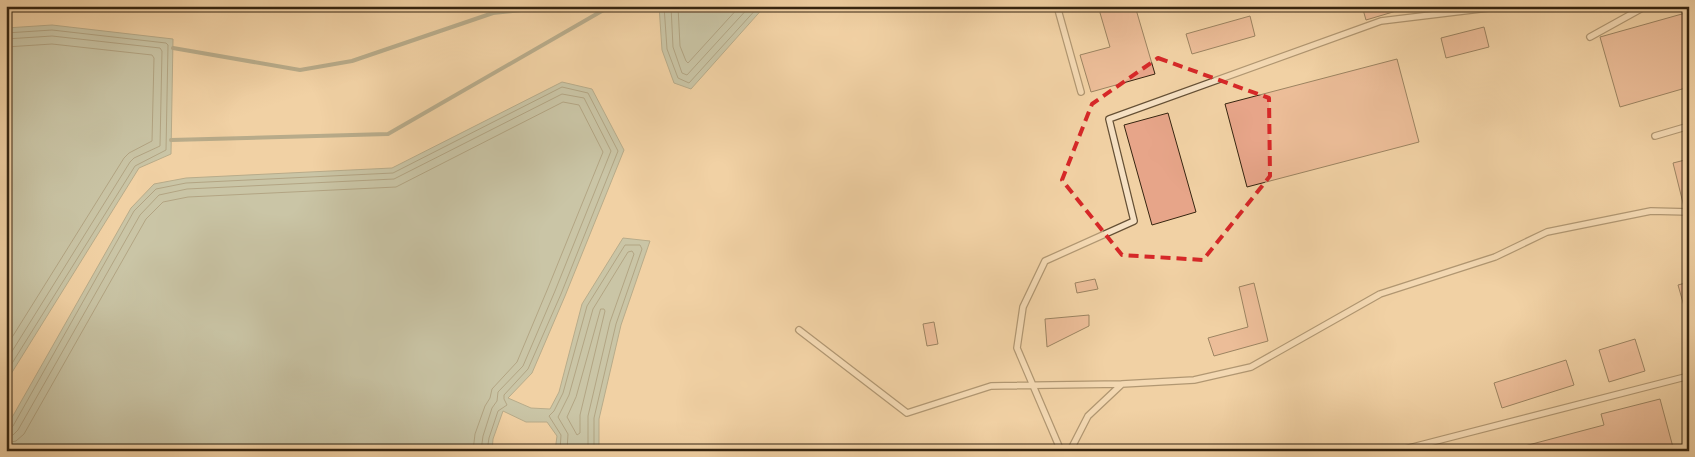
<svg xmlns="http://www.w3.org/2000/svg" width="1695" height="457" font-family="'Gentium Book Plus',serif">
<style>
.water{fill:#9bb7a8;stroke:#737d6b}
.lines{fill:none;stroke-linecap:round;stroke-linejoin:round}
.shore{stroke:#686e5c;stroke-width:1}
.stream{stroke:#737d6b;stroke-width:4}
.building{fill:#e7a589;stroke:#362510}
.lane-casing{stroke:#655035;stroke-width:8}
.lane{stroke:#f6e1c4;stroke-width:5.5}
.marked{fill:none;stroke:#d62828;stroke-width:4;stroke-dasharray:10 6;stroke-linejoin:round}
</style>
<rect width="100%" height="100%" fill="#f1d1a4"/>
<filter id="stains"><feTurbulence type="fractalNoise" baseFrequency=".004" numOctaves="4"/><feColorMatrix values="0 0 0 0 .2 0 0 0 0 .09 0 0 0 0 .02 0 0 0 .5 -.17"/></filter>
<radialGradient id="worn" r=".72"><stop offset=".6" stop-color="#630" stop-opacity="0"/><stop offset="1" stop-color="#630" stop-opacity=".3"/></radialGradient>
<path class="water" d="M659,6H765L691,89L674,83L662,50Z
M52,25L173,39L171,154L139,168L6,382V28Z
M562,82L592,89L624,150L565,296L532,373L508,398L531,408L550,409L559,392L582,304L623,238L650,241L621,325L599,419V451H555L557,436L547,422H526L503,411L493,439L492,451H6V428L131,208L154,184L186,178L392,168Z"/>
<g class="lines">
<path class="shore" d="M664,6L667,49L678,78L689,83L759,6
M671,6L673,47L682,73L687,75L750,6
M678,6L680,46L686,61L688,63L740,6
M6,33L52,30L166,43L168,45L166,150L135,166L6,373
M6,39L52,36L160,48L162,51L160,146L134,158L130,162L6,361
M6,47L52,44L152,55L154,58L152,141L129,153L124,158L6,347
M601,309H604L605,311L580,415V433L577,435L567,417L576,397Z
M6,429H10L13,426L134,211L156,189L186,183L393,173L562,87L588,93L618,151L561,294L528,369L504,395V399L507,405L498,411L489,438L487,451
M6,436L13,435L18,430L140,215L159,195L187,189L394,179L562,94L584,98L611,151L555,291L523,366L498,392L497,401L492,408L483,436L481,451
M6,443L16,441L24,434L146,219L163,202L188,197L396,187L563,102L579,105L603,152L548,288L517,362L492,389L490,398L485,406L475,434L473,451
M560,451L561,435L549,416L554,411L563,393L587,306L625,245H640L642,249L616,324L594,418V451
M567,451L568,434L558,417L569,395L593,309L628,252L632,251L634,254L610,322L588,416V451"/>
<path class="stream" d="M173,48L300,70L352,61L493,13L559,6
M171,140L388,134L607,8V6"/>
</g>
<path class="building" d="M1098,6H1135L1155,74L1091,92L1080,55L1110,47Z
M1362,6H1403V9L1366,20Z
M1689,12V87L1620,107L1600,37Z
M1250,16L1255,36L1192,54L1186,34Z
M1484,27L1489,47L1446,58L1441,38Z
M1397,59L1419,142L1247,187L1225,104Z
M1168,113L1196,212L1152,225L1124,125Z
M1689,159V207H1684L1673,163Z
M1095,279L1098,289L1077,293L1075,283Z
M1689,282V312L1686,313L1678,285Z
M1254,283L1268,341L1214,356L1208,338L1248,327L1239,287Z
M1089,315V326L1047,347L1045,319Z
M934,322L938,344L927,346L923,324Z
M1635,339L1645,371L1609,382L1599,350Z
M1566,360L1574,385L1502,408L1494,383Z
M1660,399L1674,451H1517V448L1604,425L1601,414Z"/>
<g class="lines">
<g class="lane-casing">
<path id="lane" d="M1057,6L1081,92
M1590,37L1646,6
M1655,136L1689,126
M799,330L907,413L991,386L1122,384
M1401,450L1689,376
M1061,451L1017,348L1023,307L1045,261L1134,221L1109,119L1381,21L1505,6
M1070,451L1088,416L1122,384L1194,380L1251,367L1380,294L1495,257L1547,232L1651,211L1689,212"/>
</g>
<use href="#lane" class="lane"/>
</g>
<path d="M0 0H1695V457H0ZM1158,58L1269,98L1270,176L1203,260L1122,255L1062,180L1092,104Z" fill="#f1d1a4" fill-opacity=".55" fill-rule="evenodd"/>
<path class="marked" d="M1158,58L1269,98L1270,176L1203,260L1122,255L1062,180L1092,104Z"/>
<rect width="1695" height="457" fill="none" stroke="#f1d1a4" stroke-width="25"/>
<rect x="8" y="8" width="1680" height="442" fill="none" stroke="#362510" stroke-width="2.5"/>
<rect x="12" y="12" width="1670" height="432" fill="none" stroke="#362510"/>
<rect width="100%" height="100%" filter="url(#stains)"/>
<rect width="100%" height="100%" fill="url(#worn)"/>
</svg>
